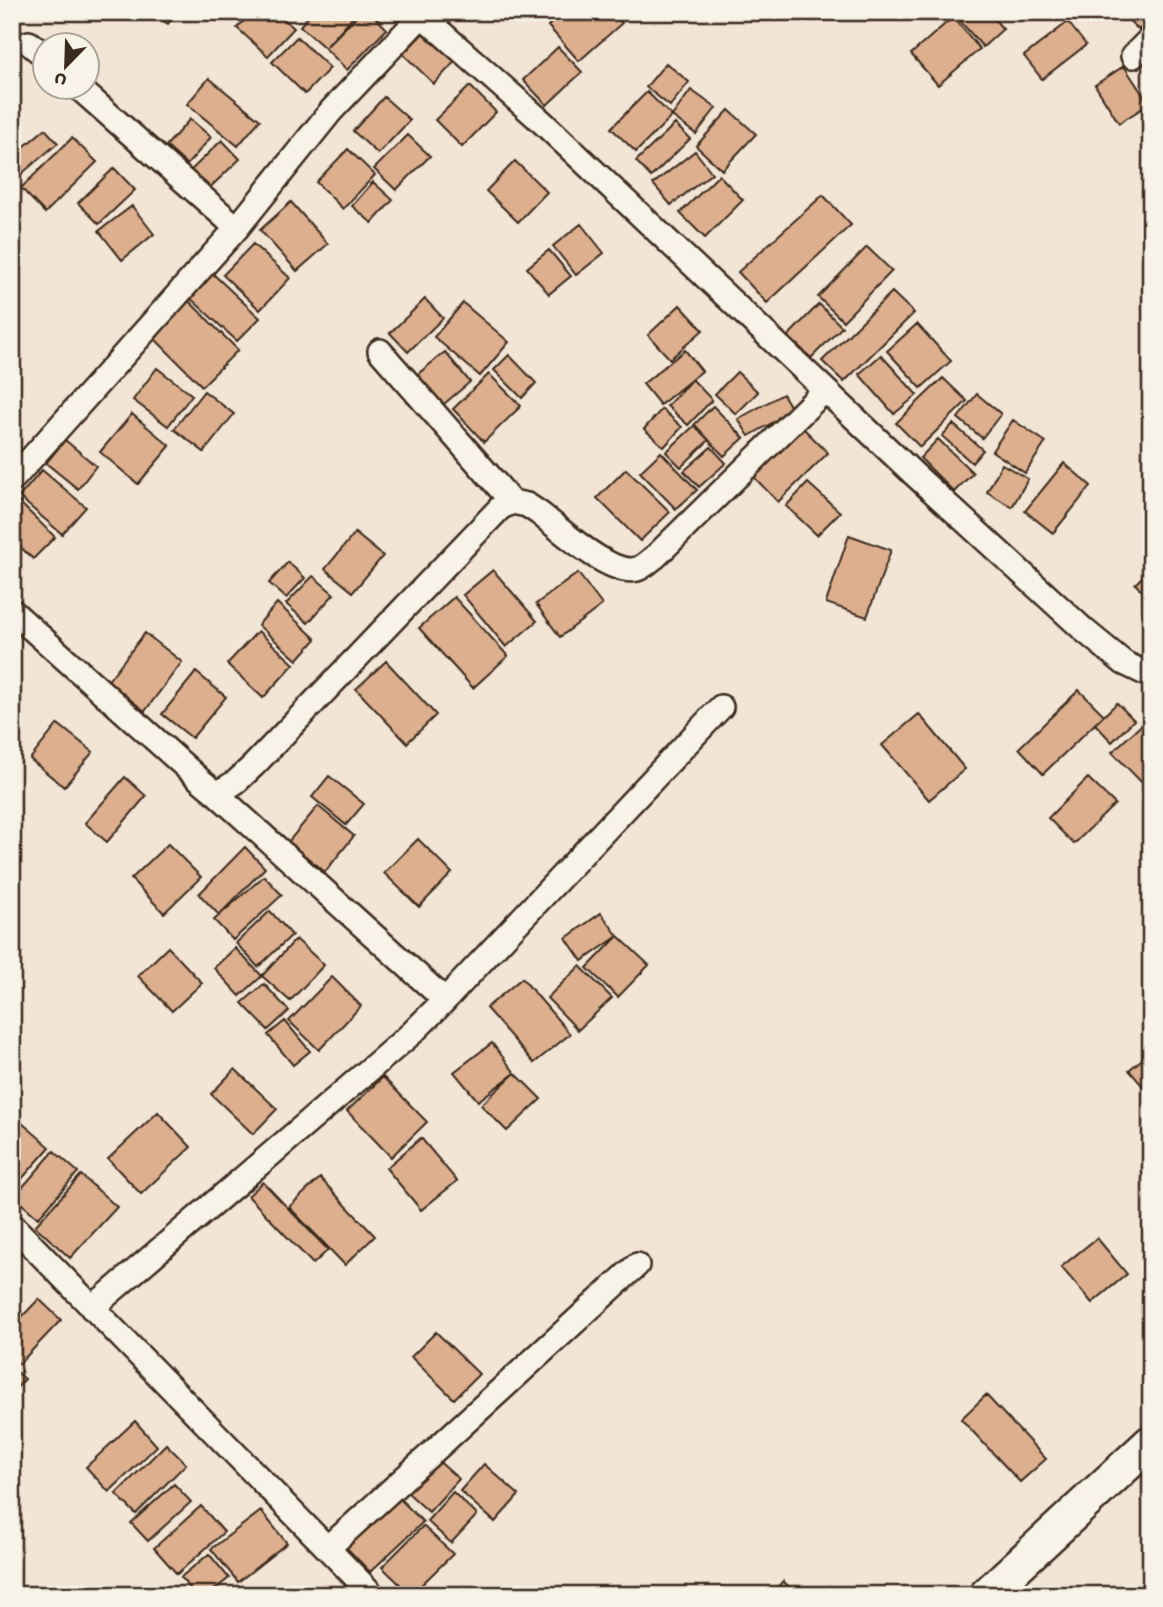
<svg xmlns="http://www.w3.org/2000/svg" width="1163" height="1607" font-family="'Gochi Hand',sans-serif">
<style>
.building{fill:#ddaf8f;stroke:#3b2a1e;stroke-width:2}
.lines{fill:none;stroke-linecap:round;stroke-linejoin:round}
.street-casing{stroke:#3b2a1e;stroke-width:28}
.secondary-casing{stroke:#3b2a1e;stroke-width:38}
.street{stroke:#f7f3e8;stroke-width:23}
.secondary{stroke:#f7f3e8;stroke-width:33}
</style>
<rect width="100%" height="100%" fill="#f2e5d6"/>
<filter id="ink" filterUnits="userSpaceOnUse"><feTurbulence type="fractalNoise" baseFrequency=".0143" numOctaves="2"/><feDisplacementMap in="SourceGraphic" scale="14" xChannelSelector="R" yChannelSelector="G"/><feConvolveMatrix kernelMatrix="1 2 1 2 8 2 1 2 1" color-interpolation-filters="sRGB"/></filter>
<g filter="url(#ink)">
<path class="building" d="M149,12H176L168,24Z
M252,12H276L294,28L268,56L237,28Z
M312,12H357L325,48L300,26Z
M361,12H370L387,29L347,70L325,48Z
M563,12H612L622,23L579,61L548,26Z
M952,12H988L1003,29L983,47Z
M1120,12H1151V17L1139,30Z
M953,17L980,49L938,85L911,54Z
M1068,22L1086,45L1042,79L1024,56Z
M429,27L460,56L434,84L403,54Z
M297,37L330,68L305,94L272,62Z
M558,47L582,72L547,105L523,80Z
M666,63L689,82L670,106L646,87Z
M1124,66L1149,104L1119,123L1095,85Z
M209,78L260,120L238,146L187,104Z
M470,86L496,112L462,147L435,120Z
M691,90L716,108L696,134L672,116Z
M647,92L672,116L636,152L611,128Z
M384,97L410,120L378,154L353,131Z
M729,110L756,134L722,170L696,146Z
M190,119L211,137L187,165L166,146Z
M675,124L690,139L651,177L636,161Z
M45,129L58,143L13,181L12,157Z
M408,135L430,156L396,190L374,169Z
M72,138L97,162L45,213L21,188Z
M222,140L240,159L203,194L185,176Z
M348,149L375,175L343,209L316,182Z
M695,151L712,173L671,205L653,184Z
M515,161L547,192L518,222L486,191Z
M114,168L135,190L99,224L78,203Z
M719,175L743,200L705,238L680,213Z
M373,182L393,200L372,223L352,206Z
M823,195L851,225L767,303L738,272Z
M291,202L328,244L297,271L260,230Z
M132,206L154,234L122,260L99,231Z
M581,224L604,253L576,275L553,246Z
M253,244L290,278L260,310L223,275Z
M867,247L892,271L843,321L818,297Z
M549,250L571,276L549,294L527,268Z
M211,272L260,318L237,341L188,296Z
M892,292L914,313L844,382L822,361Z
M425,299L443,318L408,352L390,333Z
M188,300L238,350L202,386L152,336Z
M463,303L509,342L480,376L434,337Z
M819,304L842,327L811,358L788,336Z
M680,305L703,330L670,359L648,335Z
M917,324L951,361L921,388L887,351Z
M685,350L702,371L660,405L643,384Z
M445,352L470,382L438,409L413,378Z
M509,355L536,383L522,398L494,370Z
M881,355L917,395L894,414L859,374Z
M157,368L192,395L168,426L133,400Z
M737,372L758,392L736,414L715,394Z
M489,374L521,406L484,442L453,409Z
M943,378L967,401L920,447L896,423Z
M692,379L712,400L688,425L667,406Z
M204,391L234,414L204,452L174,429Z
M783,394L793,411L749,436L738,419Z
M977,394L1001,414L982,438L958,418Z
M713,406L744,438L724,456L694,425Z
M662,409L682,427L664,447L644,429Z
M132,414L170,446L138,484L100,452Z
M1013,420L1046,442L1025,473L992,451Z
M799,424L828,453L778,502L749,472Z
M953,424L983,450L972,463L942,436Z
M695,425L709,440L681,467L666,452Z
M938,439L973,473L954,492L920,458Z
M65,440L96,466L78,489L46,463Z
M711,447L726,463L699,487L684,471Z
M661,452L697,490L676,509L640,472Z
M1064,463L1091,486L1053,533L1025,511Z
M1002,464L1028,479L1012,507L987,492Z
M626,469L670,512L640,541L597,498Z
M42,470L86,507L62,534L19,497Z
M808,483L840,512L817,535L786,506Z
M16,499L55,537L33,559L12,539V502Z
M355,533L383,556L353,592L325,569Z
M849,535L891,550L867,617L826,603Z
M288,562L305,578L286,598L269,583Z
M1151,568V599L1135,584Z
M493,570L537,621L506,647L463,595Z
M578,573L602,605L560,637L536,604Z
M313,576L334,594L308,623L286,604Z
M454,597L508,656L473,688L419,628Z
M277,603L316,639L297,660L258,625Z
M258,631L294,664L263,698L227,664Z
M145,633L182,662L145,711L107,682Z
M386,661L436,715L407,743L356,689Z
M196,672L226,697L192,738L162,714Z
M1079,690L1104,715L1043,774L1019,748Z
M1117,703L1134,720L1112,742L1095,724Z
M919,714L965,769L929,800L882,745Z
M1151,716V792L1112,752Z
M58,724L93,752L64,787L30,759Z
M329,776L364,804L346,825L312,797Z
M125,777L146,796L107,842L85,823Z
M1088,778L1115,804L1074,844L1048,818Z
M318,806L354,836L325,872L288,842Z
M418,839L452,873L419,907L384,873Z
M168,844L201,877L164,913L131,879Z
M245,847L265,868L219,915L199,894Z
M264,876L282,895L233,940L214,920Z
M270,911L292,935L258,967L236,943Z
M601,913L618,936L582,961L566,938Z
M618,936L649,965L618,997L587,968Z
M296,939L324,965L290,1001L262,976Z
M168,947L202,983L172,1011L138,976Z
M235,948L262,976L240,996L214,968Z
M580,966L612,998L578,1030L547,998Z
M332,977L361,1006L319,1050L289,1021Z
M522,978L570,1034L534,1063L486,1008Z
M264,984L289,1011L268,1030L242,1003Z
M285,1021L310,1051L293,1065L268,1035Z
M492,1043L515,1073L478,1101L454,1072Z
M1151,1052V1096L1129,1070Z
M235,1069L277,1109L253,1134L211,1094Z
M515,1073L541,1099L507,1131L481,1105Z
M383,1077L427,1122L391,1157L347,1111Z
M158,1112L191,1147L141,1194L108,1159Z
M22,1123L50,1147L19,1182L12,1176V1134Z
M421,1138L457,1181L421,1210L386,1168Z
M54,1151L78,1172L38,1218L14,1197Z
M81,1175L117,1207L70,1258L35,1226Z
M320,1178L375,1236L345,1265L289,1207Z
M263,1182L328,1250L313,1264L248,1196Z
M1097,1238L1127,1274L1092,1303L1061,1267Z
M39,1299L61,1320L19,1364L12,1358V1327Z
M436,1332L479,1374L454,1399L411,1357Z
M12,1368L25,1379L12,1393Z
M986,1395L1046,1459L1020,1482L961,1419Z
M135,1421L157,1446L109,1492L86,1467Z
M166,1444L186,1464L136,1514L116,1494Z
M436,1459L459,1479L429,1512L407,1492Z
M484,1464L519,1495L495,1522L460,1491Z
M174,1484L191,1502L148,1541L131,1523Z
M393,1492L423,1522L370,1572L341,1542Z
M453,1492L477,1515L451,1543L427,1521Z
M201,1506L224,1532L177,1574L154,1548Z
M261,1511L287,1543L238,1582L211,1549Z
M423,1526L453,1554L411,1595L382,1567Z
M209,1554L229,1578L208,1595H195L181,1577Z
M783,1581L798,1595H770Z
M325,1585L334,1595H315Z"/>
<g class="lines">
<g class="street-casing">
<path id="street" d="M418,12L541,121L915,475L1085,631L1124,663L1151,676
M29,43L46,57
M1133,56L1151,38
M79,88L237,228
M380,351L512,502
M12,480L237,228L331,111L421,16
M12,611L199,779L217,794L237,781L254,765L500,508L512,502L527,505L539,513C560,529 611,577 637,569C644,567 649,561 655,557L825,390
M217,794L445,1000
M12,1225L373,1595
M92,1308L412,1033L445,1000L721,707
M328,1548L637,1265"/>
</g>
<g class="secondary-casing">
<path id="secondary" d="M986,1595L1151,1442"/>
</g>
<use href="#street" class="street"/>
<use href="#secondary" class="secondary"/>
</g>
</g>
<rect width="1163" height="1607" fill="none" stroke="#f7f3e8" stroke-width="42"/>
<rect x="21" y="21" width="1121" height="1565" fill="none" stroke="#3b2a1e" stroke-width="2.5" filter="url(#ink)"/>
<g transform="translate(66 66) rotate(203)"><circle r="33" fill="#f7f3e8" stroke="#aca397" stroke-width="2"/>
<path d="M0-5L12 26L0 18L-12 26Z" fill="#3b2a1e"/>
<text y="-10" font-size="19" font-weight="bold" text-anchor="middle" fill="#3b2a1e">U</text>
</g>
</svg>
